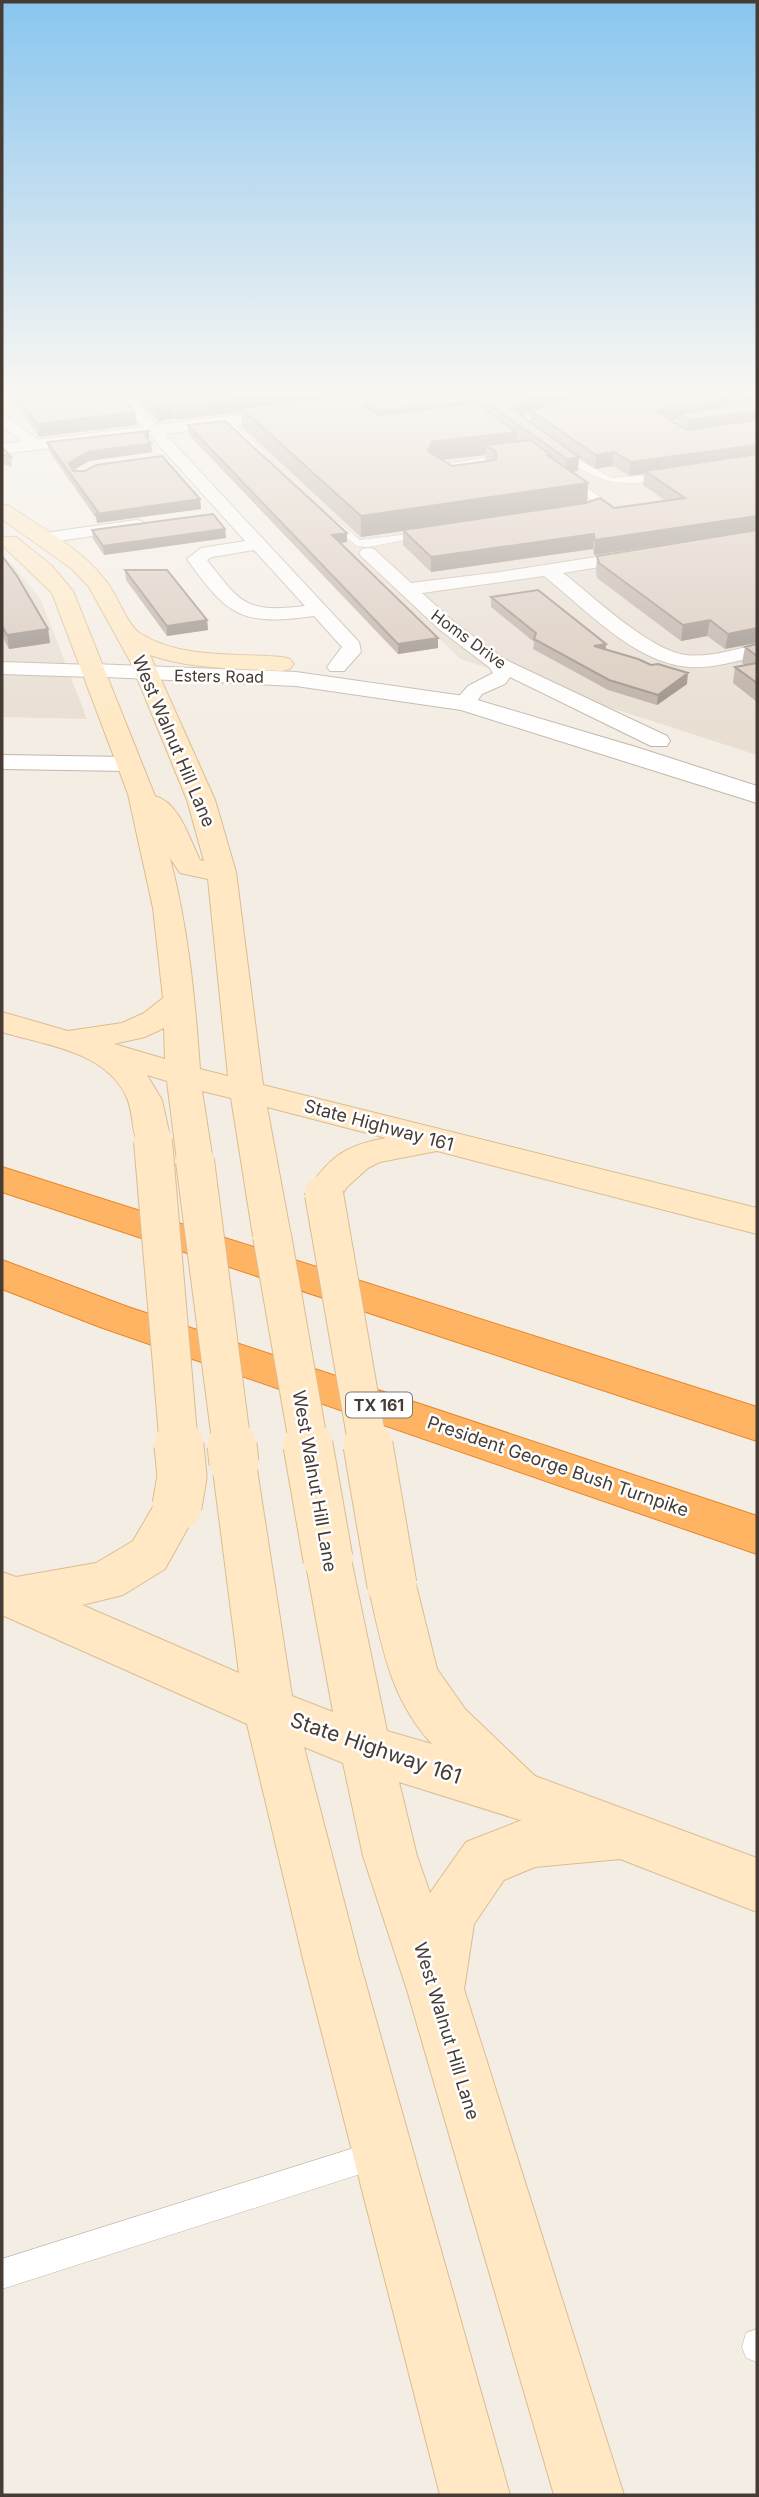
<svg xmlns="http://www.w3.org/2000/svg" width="759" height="2497" font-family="Inter,sans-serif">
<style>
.residential{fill:#e8ded2}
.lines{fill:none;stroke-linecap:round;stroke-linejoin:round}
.service-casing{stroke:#c3b6a9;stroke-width:1}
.minor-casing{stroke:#c3b6a9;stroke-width:2}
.tertiary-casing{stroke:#c3b6a9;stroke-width:2}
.secondary-casing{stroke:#dbbd92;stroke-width:2}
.motorway-casing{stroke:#e98628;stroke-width:2}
.service{fill:#fff;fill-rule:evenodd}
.minor{fill:#fff;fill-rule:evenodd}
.tertiary{fill:#fff;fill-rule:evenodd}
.secondary{fill:#ffe8c3;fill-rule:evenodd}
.motorway{fill:#ffb464;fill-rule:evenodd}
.secondary-bridge-far1-casing{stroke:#dbbd92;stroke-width:40;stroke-linecap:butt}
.secondary-bridge-casing{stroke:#dbbd92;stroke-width:51;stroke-linecap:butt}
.secondary-bridge-far1{stroke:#ffe8c3;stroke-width:38}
.secondary-bridge{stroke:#ffe8c3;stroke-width:49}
.wall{fill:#bbada2;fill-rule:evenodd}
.shaded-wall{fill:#988d84}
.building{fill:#d9c9bc;stroke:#988d84;stroke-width:2}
.labels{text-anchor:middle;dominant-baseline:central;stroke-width:5;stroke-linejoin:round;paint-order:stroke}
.far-street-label{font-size:16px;fill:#463c34;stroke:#fff}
.shield{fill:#fff;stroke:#7e7671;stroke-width:2}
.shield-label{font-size:16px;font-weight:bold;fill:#463c34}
.street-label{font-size:18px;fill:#463c34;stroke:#fff}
.near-street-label{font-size:21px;fill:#463c34;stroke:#fff}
</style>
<rect width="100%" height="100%" fill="#f4ede4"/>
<path class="residential" d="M500,392H757V755L460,659L221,426Z
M2,556L12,564L41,600L87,719L2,717Z"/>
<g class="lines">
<g class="service-casing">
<path id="service" d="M576,392L586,394L578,404L524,423L533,428V432H527L514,422L572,400L578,394Z
M223,419H229L264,453V457H258L223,423Z
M561,450L612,478L667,473L671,476C664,480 654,481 645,482C606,487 589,475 558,454Z
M506,454L509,459L440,468L437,473L428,467Z
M565,477H571L606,501L605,510L588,513V509L598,504L565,481Z
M327,518H333L360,540L425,532L430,535L369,547L357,546L327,522Z
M376,2141L386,2145L390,2155L386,2165L376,2169L2,2289V2259Z
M757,2329V2362L746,2358L742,2347L746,2333Z"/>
</g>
<g class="minor-casing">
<path id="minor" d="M111,392H126L359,642L361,652L344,671H330L327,667L342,647L314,616C242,626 228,617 187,559L201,548L245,541ZM254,550L305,606C246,613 241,604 207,560L212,557Z
M2,413L40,441L42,444L40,447H28L2,425Z
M136,520L142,521L145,525L142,529L44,543L35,538L44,533Z
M368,548L374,549L411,583L500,572L641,550L647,551L650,555L647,559L563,573C594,597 649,650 686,655C709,658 735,649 757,645V657C735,661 711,669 688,667C633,662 586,609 544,576L422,593L454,622L504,659L667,736L670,741L667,746H651L510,677L505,684L482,694L472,708H456L453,703L468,686L493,673L489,667L440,630L362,557L359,553L362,549Z
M2,662L93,665L100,667L103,671L100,675L93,677L2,674Z
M2,755L128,757L136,759L139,764L136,769L128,771L2,769Z"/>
</g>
<g class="tertiary-casing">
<path id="tertiary" d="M425,392H474L466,397L2,454V444Z
M93,664L296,672L464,696L639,748L757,786V803L461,710L296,686L85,676L81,671L85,666Z"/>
</g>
<g class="secondary-casing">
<path id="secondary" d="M2,504L9,506C42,528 82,549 106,581C117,594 127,626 141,634C182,659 236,653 282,657L290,659L294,664L290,669L282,671C238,668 193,670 150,655L215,800L236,872L263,1085L757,1208V1234L437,1151L380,1162L368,1168L347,1187L337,1203L324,1206L311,1203L305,1194C327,1159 344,1145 386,1138L267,1107L291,1236L285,1245L272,1249L259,1245L253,1236L231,1098L202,1091L213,1161L208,1169L195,1173L182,1169L177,1161L167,1081L147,1075L162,1100L171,1141L166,1149L153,1153L140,1149C131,1134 134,1114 127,1098C107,1051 44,1045 2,1032V1012L68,1031L122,1023L144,1013L163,998L153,908L128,794L52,593L2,545V537H16L51,565L73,591L155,796C179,802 190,840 200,860L204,861L187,800L131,663L89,587L72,569L2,519ZM170,858L180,873L208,879L228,1076L200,1069C195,997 188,927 170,858ZM164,1028L165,1059L114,1044L145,1037Z
M234,1446L250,1451L256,1463L292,1696L333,1712L305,1559L312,1545L328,1540L344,1545L351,1559L387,1731L432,1744C389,1697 382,1645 368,1585L375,1571L392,1565L409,1571L416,1585L437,1669L465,1709L535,1776L757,1858V1912L620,1859L535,1867L504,1880L474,1924L464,1989L624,2495H554L407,1990L363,1856L343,1763L304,1747L360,1963L510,2495H440L304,1963L247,1724L2,1615V1572L16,1577L96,1563L133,1541L161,1493L177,1488L193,1493L200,1506L165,1569L123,1595L82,1605L239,1673L212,1463L218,1451ZM399,1782L520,1820H522L466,1842L430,1893L417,1856Z"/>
</g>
<g class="motorway-casing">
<path id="motorway" d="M2,1167L757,1407V1441L2,1192Z
M2,1260L128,1307L757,1516V1554L100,1327L2,1289Z"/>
</g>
<use href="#service" class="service"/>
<use href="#minor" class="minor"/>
<use href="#tertiary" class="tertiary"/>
<use href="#secondary" class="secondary"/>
<use href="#motorway" class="motorway"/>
<g class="secondary-bridge-far1-casing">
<path id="secondary-bridge-far1" d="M153,1141L179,1447
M195,1161L232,1447
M324,1194L368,1447
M272,1236L309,1447"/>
</g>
<g class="secondary-bridge-casing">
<path id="secondary-bridge" d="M232,1445L234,1463
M308,1445L328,1559
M368,1445L392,1585
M177,1506L182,1477L179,1445"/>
</g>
<use href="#secondary-bridge-far1" class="secondary-bridge-far1"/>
<use href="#secondary-bridge" class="secondary-bridge"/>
</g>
<path class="wall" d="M7,392H118L135,412L137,425L39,437Z
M130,392H403L352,398L365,406L364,399L424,392H575L572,396L719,395V392H757V530L594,555L593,549L431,572L403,545V531L361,537L242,427L241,412L176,420L174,418L158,422ZM530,413V422L522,416ZM678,419V425L670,420H676ZM485,455V461L452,466L442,460ZM579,458L595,469L613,466L629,476L644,474L643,485L666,501L614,508L587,503L588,483L572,472L578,471Z
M188,425L347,533V542L340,543L438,638V648L398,654L188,434Z
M149,439L148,440L151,443L152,452L89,461L73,471L200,499L201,509L97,523L96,518L49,451L47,442Z
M2,447L11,457L12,467L2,464Z
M92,530L226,538L104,555L93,539Z
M757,530L725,649L707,636L681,641L597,578L596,571L597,556Z
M2,556L48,629L50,643L9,649L2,636Z
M125,570L207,620L208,630L167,636L126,580Z
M491,597L606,644V649L687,684L657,705L608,690L533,649L534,642L491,607Z
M757,644V702L733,683L735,667L745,665L742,663L745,647Z"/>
<path class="shaded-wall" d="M298,392H403L245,412L241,408V412L176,420L175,407Z
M553,392H575L571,398L531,411L530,413L513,420L512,409L514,406Z
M729,399L727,412L679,414L678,419L658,422L657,412L659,409Z
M461,401V414L382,424V411Z
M172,405L174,418L158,422L157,409Z
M757,411V421L687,433L688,420Z
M135,412L137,425L39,437L37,424Z
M149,431V439L145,444L144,435Z
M517,432L516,451L486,445L485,455L432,461L428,451L432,442Z
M151,443L152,452L89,461L70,472L69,463L88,452Z
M757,445V458L645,471L644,474L629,476L631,462Z
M614,452L613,466L595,469L596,455Z
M579,457L578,471L566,473L567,459Z
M588,483L587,504L361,537V516Z
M200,499L201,509L97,523L96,514Z
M757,516V530L594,555L595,540Z
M225,529L226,538L104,555L103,546Z
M347,533V542L332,544V535Z
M594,534L593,549L431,572V557Z
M207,620L208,630L167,636V626Z
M710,620L707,636L681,641L683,625Z
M757,628V643L725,649L728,634Z
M48,629L50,643L9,649L7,635Z
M438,638V648L398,654V644Z
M606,644L605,654L594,646Z
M688,673L687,684L657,705L658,695Z"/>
<path class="building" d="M14,392H118L135,412L37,424Z
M140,392H298L175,407L172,405L157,409Z
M424,392H553L514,406L512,409L579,457L567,459L486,402L461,401L382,411L364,399Z
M582,392H713L729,399L659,409L657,412L687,430L757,420V445L631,462L614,452L596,455L531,411Z
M736,392H757V411L688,420L679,414L752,402L751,399Z
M347,395L379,415L462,405L480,406L517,432L432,442L428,451L452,466L496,460V452L486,445L530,440L551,455H547L588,483L361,516L241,408Z
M225,421L347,533L332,535L438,638L398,644L188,425Z
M149,431L144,435L151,443L88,452L69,463L73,471H85L96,465L162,456L200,499L96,514L98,512L47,442Z
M2,447L11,457L2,455Z
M757,454V516L595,540L594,534L431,557L403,530L586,503L600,498L614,508L685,498L645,471Z
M213,514L225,529L103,546L92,530Z
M757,530V628L728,634L710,620L683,625L599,563L597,556Z
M2,556L17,576L48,629L7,635L2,626Z
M125,570H167L207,620L167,626Z
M538,590L606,644L594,646L638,659L651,665L658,664L688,673L658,695L609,680L534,639L536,633L491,597Z
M757,644V656L745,647Z
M757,663V683L735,667Z"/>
<linearGradient id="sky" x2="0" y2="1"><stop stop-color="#89c5ee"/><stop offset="0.53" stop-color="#faf7f3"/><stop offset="1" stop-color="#faf7f3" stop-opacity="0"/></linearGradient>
<rect width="759" height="742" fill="url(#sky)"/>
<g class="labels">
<g class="far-street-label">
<text transform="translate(469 639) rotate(36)">Homs Drive</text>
<text transform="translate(219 676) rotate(1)">Esters Road</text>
</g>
<rect class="shield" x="346" y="1392.5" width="66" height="25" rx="5"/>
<g class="shield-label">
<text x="379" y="1405">TX 161</text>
</g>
<g class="street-label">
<text transform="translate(174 741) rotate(67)">West Walnut Hill Lane</text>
<text transform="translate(379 1125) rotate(15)">State Highway 161</text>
<text transform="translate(558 1466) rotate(19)">President George Bush Turnpike</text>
<text transform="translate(315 1481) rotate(80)">West Walnut Hill Lane</text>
<text transform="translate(447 2031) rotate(73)">West Walnut Hill Lane</text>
</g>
<g class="near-street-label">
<text transform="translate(376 1748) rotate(19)">State Highway 161</text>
</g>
</g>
<rect width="759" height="2497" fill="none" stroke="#463c34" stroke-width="7"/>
</svg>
